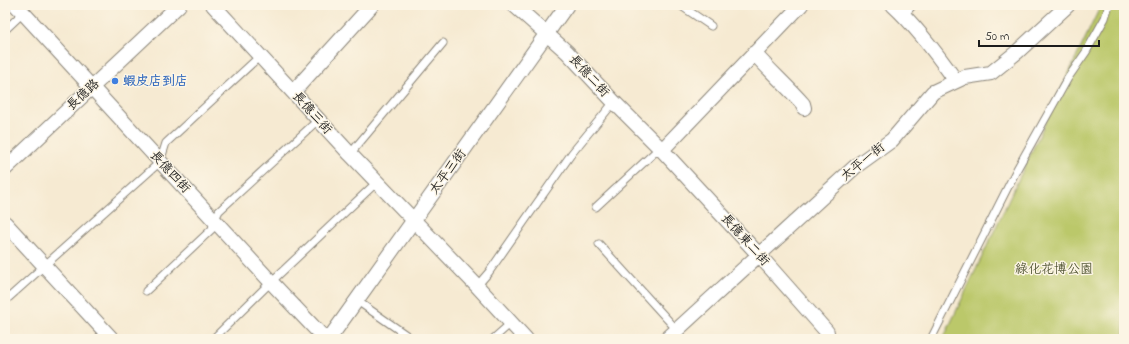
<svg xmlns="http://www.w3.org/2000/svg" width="1129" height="344" font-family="'Indie Flower','LXGW WenKai TC',sans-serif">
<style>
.green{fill:#bbc86a;stroke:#6c7243}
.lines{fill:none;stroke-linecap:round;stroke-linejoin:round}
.lane-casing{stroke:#898377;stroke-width:9}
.street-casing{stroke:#898377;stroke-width:16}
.lane{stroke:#fff;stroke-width:7}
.street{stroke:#fff;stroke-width:14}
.shop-dot{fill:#3f7fe0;stroke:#fcf5e5;stroke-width:1.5}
.labels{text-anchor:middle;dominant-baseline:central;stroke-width:3;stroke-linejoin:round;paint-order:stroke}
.street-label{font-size:13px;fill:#1c1c1c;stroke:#fcf5e5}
.shop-label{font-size:13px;font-weight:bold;fill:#366cbe;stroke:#fcf5e5;text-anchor:start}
.park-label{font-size:13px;fill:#545837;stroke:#fcf5e5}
</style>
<rect width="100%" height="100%" fill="#fcf5e5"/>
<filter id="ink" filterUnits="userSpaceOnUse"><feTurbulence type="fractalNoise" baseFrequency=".025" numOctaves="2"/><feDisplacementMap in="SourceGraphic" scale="8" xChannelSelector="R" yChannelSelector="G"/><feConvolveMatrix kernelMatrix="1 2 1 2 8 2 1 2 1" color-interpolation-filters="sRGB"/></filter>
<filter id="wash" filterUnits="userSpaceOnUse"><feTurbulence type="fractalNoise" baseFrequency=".012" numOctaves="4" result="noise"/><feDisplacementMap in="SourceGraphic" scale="16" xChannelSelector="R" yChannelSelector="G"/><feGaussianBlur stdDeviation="0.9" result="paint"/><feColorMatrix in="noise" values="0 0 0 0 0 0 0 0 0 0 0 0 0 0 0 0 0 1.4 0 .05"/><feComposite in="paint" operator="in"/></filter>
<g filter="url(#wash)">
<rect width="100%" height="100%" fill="#f6ead2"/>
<path class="green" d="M1101,5H1124V339H943Z"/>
</g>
<g filter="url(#ink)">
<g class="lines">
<g class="lane-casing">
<path id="lane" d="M680,5L711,26
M904,15L913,5
M5,30L23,13
M350,154L443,43
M596,207L654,153L662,150
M599,244L677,330
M477,286L489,272L572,153L614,102
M146,291L212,229L214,221L219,211L318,120
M356,300L412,339
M5,301L160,162L166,143L260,56
M213,339L271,282L377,182
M493,339L511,323
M931,339L1017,169L1068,78L1086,52L1105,18L1109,5"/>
</g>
<g class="street-casing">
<path id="street" d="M16,5L271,282L325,339
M213,5L350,154L477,286L526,339
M514,5L567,52L614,102L662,150L759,255L827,332
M893,5C917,27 937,54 956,81
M754,53C770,71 787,86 803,104L804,108
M293,92L372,5
M662,150L801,5
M5,169L179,5
M5,223L112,339
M329,339L567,5
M667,339L856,166L892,140L933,92L965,77L991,73L1017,52L1068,5"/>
</g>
<use href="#lane" class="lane"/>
<use href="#street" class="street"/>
</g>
</g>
<circle class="shop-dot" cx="115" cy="81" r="4"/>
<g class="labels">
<g class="street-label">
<text transform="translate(589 76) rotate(47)">長億二街</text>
<text transform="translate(83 95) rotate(-43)">長億路</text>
<text transform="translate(312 113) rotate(48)">長億三街</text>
<text transform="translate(863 162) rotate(-39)">太平一街</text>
<text transform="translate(170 172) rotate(47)">長億四街</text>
<text transform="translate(448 172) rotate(-54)">太平三街</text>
<text transform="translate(745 240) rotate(48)">長億東二街</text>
</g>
<g class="shop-label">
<text x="123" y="81">蝦皮店到店</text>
</g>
<g class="park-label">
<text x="1054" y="269">綠化花博公園</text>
</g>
</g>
<rect width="1129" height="344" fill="none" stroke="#fcf5e5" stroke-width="20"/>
<path d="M979 40v6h120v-6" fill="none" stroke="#1c1c1c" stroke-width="2"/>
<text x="985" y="40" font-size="12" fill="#1c1c1c" stroke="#fcf5e5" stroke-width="3" paint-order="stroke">50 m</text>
</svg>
